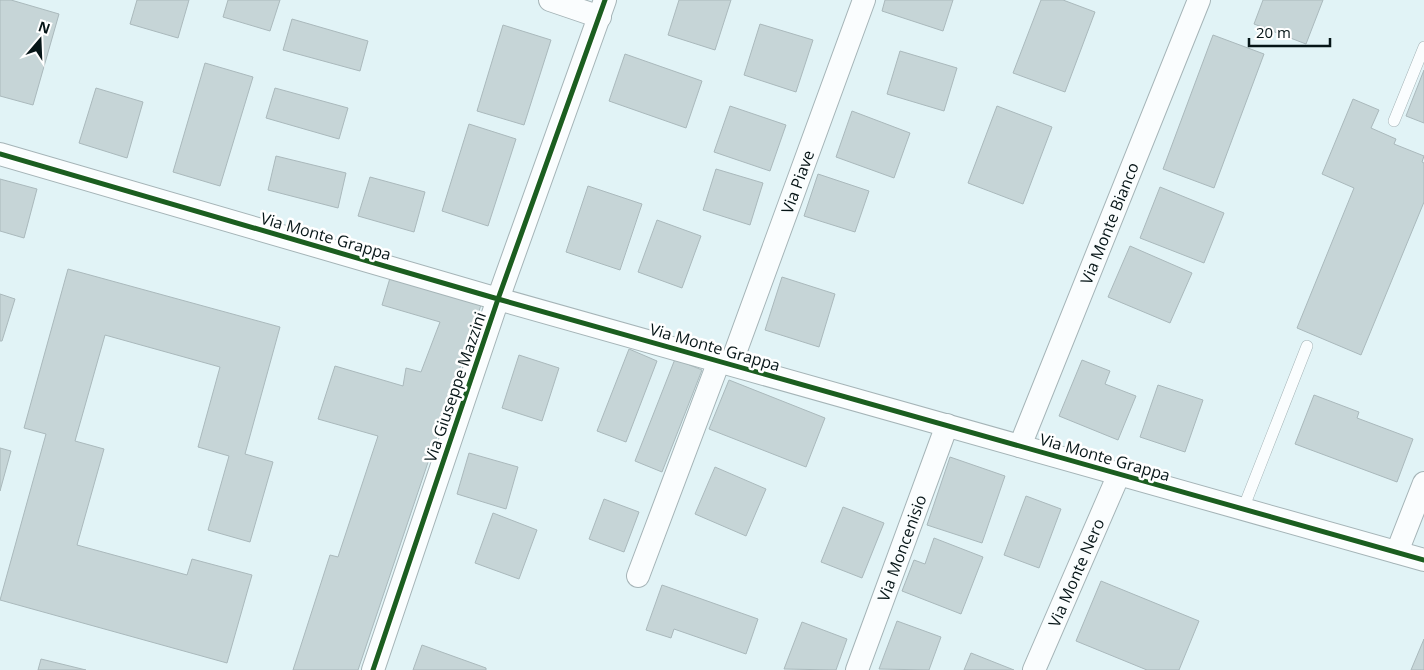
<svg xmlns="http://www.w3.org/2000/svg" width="1424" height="670" font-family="'Open Sans',sans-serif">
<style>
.building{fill:#c6d5d7;stroke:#aab9bc}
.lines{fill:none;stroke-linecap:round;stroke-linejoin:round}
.lane-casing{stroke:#a5b4b7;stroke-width:12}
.street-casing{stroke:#a5b4b7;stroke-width:24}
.lane{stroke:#fafdfe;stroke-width:11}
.street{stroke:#fafdfe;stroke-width:22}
.cycleway-casing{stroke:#fff;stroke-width:8}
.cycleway{stroke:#1b5e20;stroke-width:5}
.labels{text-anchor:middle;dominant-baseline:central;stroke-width:5;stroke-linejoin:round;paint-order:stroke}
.street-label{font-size:16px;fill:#061517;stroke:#fff}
</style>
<rect width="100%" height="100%" fill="#e1f3f6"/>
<path class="building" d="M0,0H11L59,14L33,105L0,96Z
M137,0H189L178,38L130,24Z
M228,0H280L270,31L223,17Z
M679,0H731L715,50L668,35Z
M885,0H953L943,31L882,11Z
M1041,0H1063L1095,12L1065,92L1013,73Z
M1263,0H1323L1306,44L1254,24Z
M292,19L368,41L360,71L283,50Z
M760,24L813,40L796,92L744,75Z
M503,25L551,40L524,125L477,111Z
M1213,35L1264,54L1214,188L1163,169Z
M900,51L957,68L944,111L887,94Z
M625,54L702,81L686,128L609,101Z
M205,63L253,77L220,186L173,172Z
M1424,70V123L1406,116Z
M96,88L143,102L127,158L79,143Z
M275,88L348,108L339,139L266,118Z
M1353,99L1379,110L1371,128L1396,139L1394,144L1424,156L1422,162L1424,163V202L1361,355L1297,328L1354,188L1322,174Z
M730,106L786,125L770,171L714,152Z
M997,106L1052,127L1023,204L968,183Z
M852,111L910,133L894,178L836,157Z
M469,124L516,139L488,226L442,211Z
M276,156L346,173L338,208L268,190Z
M716,169L763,183L750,225L703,210Z
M818,174L869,191L855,232L804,216Z
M370,177L425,192L414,232L358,216Z
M0,179L37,189L24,238L0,231Z
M588,186L642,204L620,270L566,252Z
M1160,187L1224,213L1204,263L1140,238Z
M657,220L701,236L682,288L638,272Z
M1130,246L1192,273L1170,323L1108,297Z
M68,269L280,327L245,454L273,462L250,542L208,530L229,456L198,447L220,367L105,335L75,441L104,449L77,545L187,575L192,559L252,575L227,663L0,600L46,434L24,428Z
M782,277L835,294L819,347L765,330Z
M390,278L481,305L358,670H293L330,555L338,557L378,436L318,419L335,366L403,386L406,368L421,372L440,322L382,305Z
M0,294L15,299L2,341H0Z
M629,349L657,361L626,442L597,431Z
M519,355L559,368L542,421L502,408Z
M675,359L702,370L662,472L635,461Z
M1082,360L1110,371L1105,384L1136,396L1118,440L1059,416Z
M729,380L825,418L806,467L709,429Z
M1158,385L1203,400L1185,452L1140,437Z
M1314,395L1359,412L1357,418L1413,439L1397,482L1295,444Z
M0,448L11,451L0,491Z
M469,453L518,467L506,509L457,494Z
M950,457L1005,476L982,543L927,525Z
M715,467L766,489L746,536L695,514Z
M1026,496L1061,509L1039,568L1004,555Z
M604,499L639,512L624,552L589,539Z
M843,507L884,523L862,578L821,562Z
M493,513L537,530L519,579L475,563Z
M934,538L983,557L961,614L902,591L914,560L925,564Z
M1101,581L1199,621L1179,670H1147L1076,641Z
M662,585L758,619L746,654L674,629L671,638L646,630Z
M897,621L941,637L929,670L879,669Z
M802,622L847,639L836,670L784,669Z
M1424,639V670H1411Z
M422,645L486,668V670H413Z
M971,653L1014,670H964Z
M41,659L86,670H38Z"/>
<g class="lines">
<g class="lane-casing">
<path id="lane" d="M1394,121L1424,47
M1243,509L1307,346"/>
</g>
<g class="street-casing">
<g id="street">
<path d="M550,0L600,17"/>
<path d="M0,154L498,299L1424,560"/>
<path id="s1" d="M731,364L864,0"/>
<path id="s2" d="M1020,446L1199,0"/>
<path d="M1397,552L1424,483"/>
<path d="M638,576L719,361"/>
<path d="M373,670L498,299L605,0"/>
<path id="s3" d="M857,670L947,425"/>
<path id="s4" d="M1034,670L1119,474"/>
</g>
</g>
<use href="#lane" class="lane"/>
<use href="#street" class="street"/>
<g class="cycleway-casing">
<path id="cycleway" d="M0,154L498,299L1424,560
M373,670L498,299L605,0"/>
</g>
<use href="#cycleway" class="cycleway"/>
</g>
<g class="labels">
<g class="street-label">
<text stroke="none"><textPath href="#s1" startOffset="194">Via Piave</textPath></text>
<text stroke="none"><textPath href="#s2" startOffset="240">Via Monte Bianco</textPath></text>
<text transform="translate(326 236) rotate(16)">Via Monte Grappa</text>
<text transform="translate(715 347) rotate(16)">Via Monte Grappa</text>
<text transform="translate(455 387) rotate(-71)">Via Giuseppe Mazzini</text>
<text transform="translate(1105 457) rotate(16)">Via Monte Grappa</text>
<text stroke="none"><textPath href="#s3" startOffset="130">Via Moncenisio</textPath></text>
<text stroke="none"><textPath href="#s4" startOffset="106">Via Monte Nero</textPath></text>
</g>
</g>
<g transform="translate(40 40) rotate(19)" stroke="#ffffff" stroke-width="4" paint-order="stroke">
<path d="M0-4L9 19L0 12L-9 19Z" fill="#061517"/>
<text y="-8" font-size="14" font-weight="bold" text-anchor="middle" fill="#061517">N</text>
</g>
<path d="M1249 38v8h81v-8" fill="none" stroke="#061517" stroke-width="2.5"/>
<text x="1256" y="38" font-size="15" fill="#061517" stroke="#ffffff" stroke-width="4" paint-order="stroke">20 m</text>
</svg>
